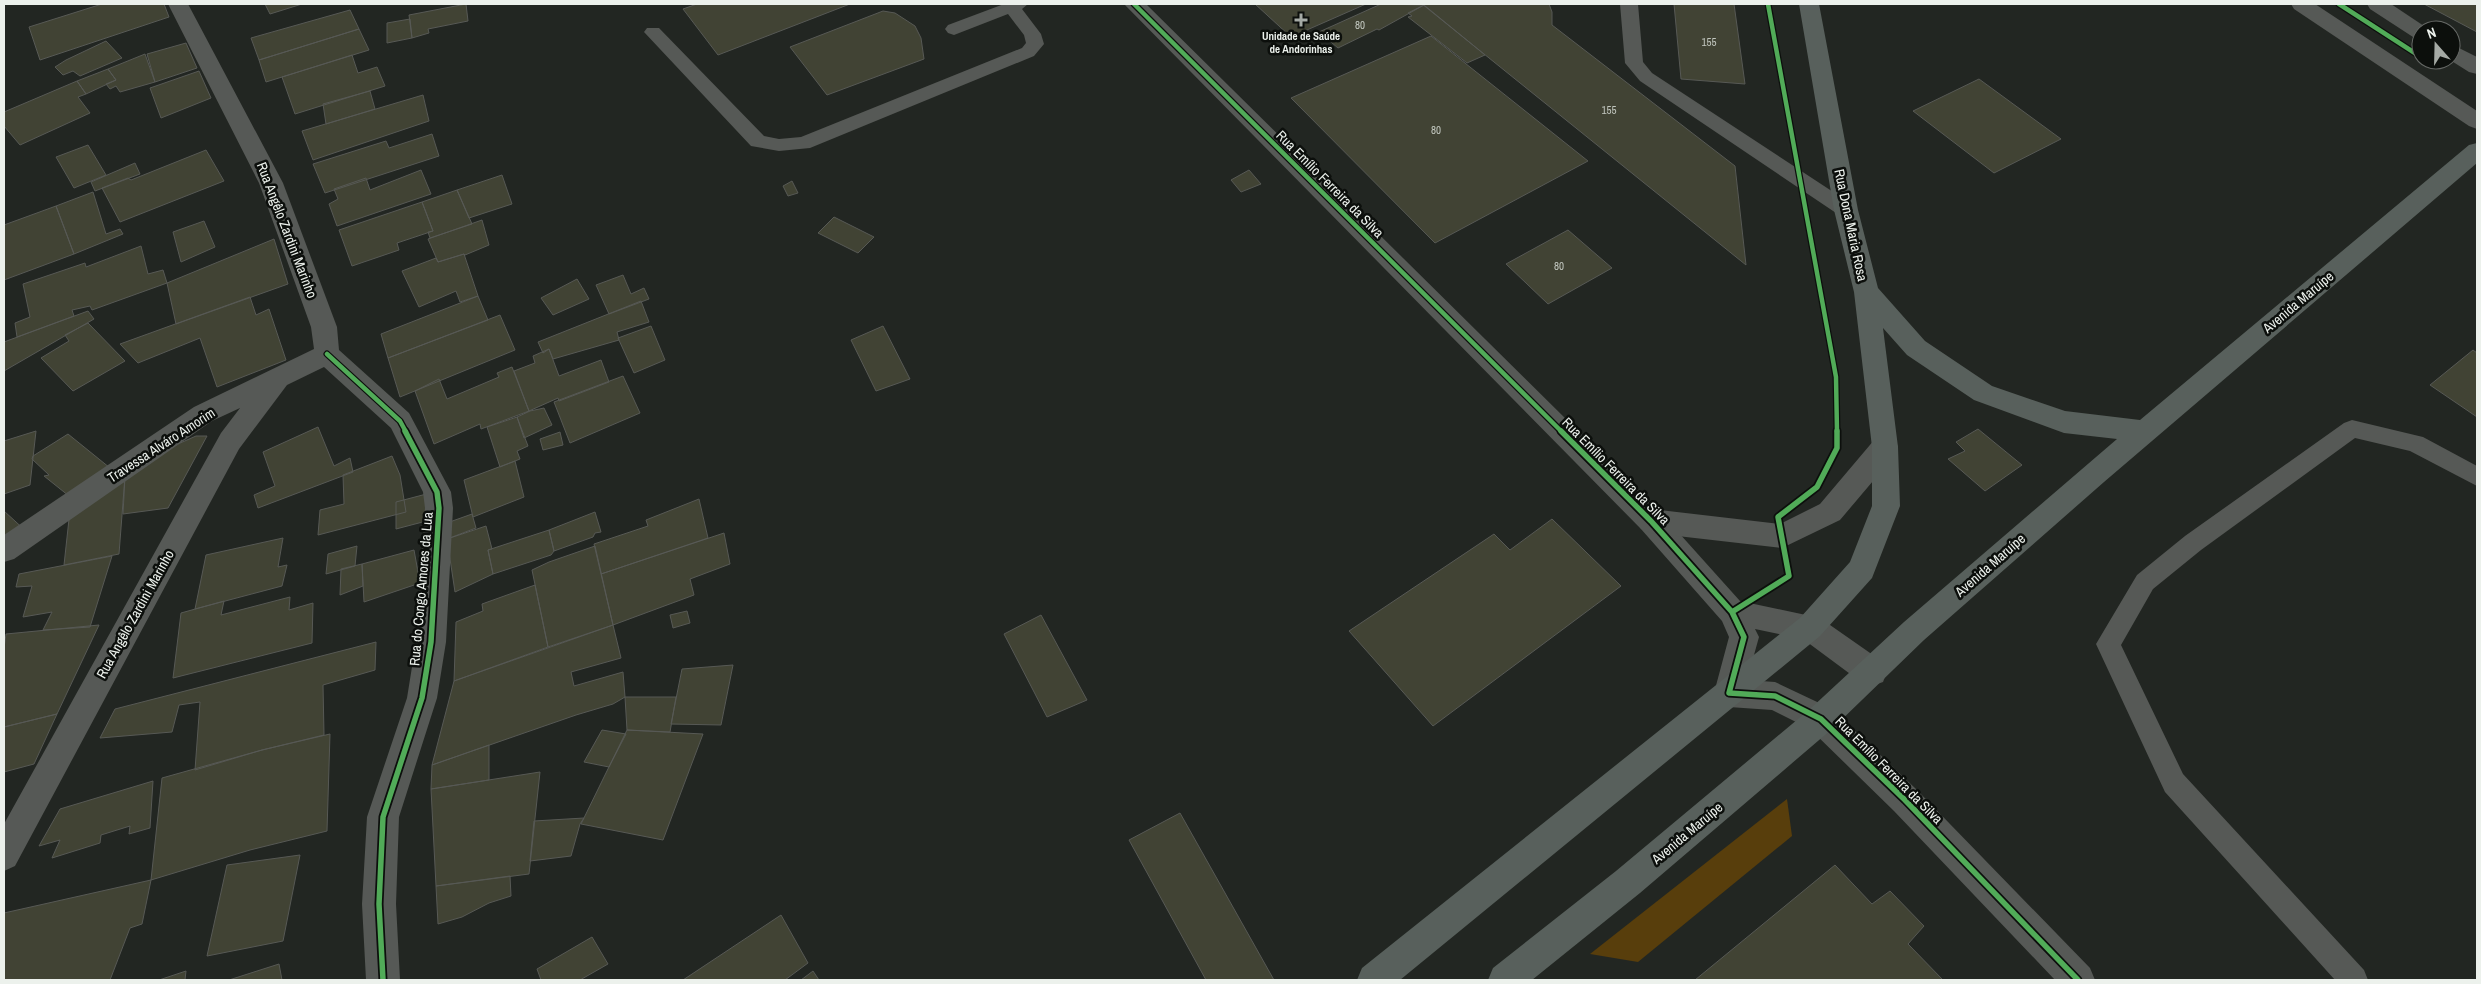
<svg xmlns="http://www.w3.org/2000/svg" width="2481" height="984" font-family="'Archivo Narrow',sans-serif">
<style>
.green{fill:#583e0c}
.building{fill:#414334;stroke:#575955}
.lines{fill:none;stroke-linecap:round;stroke-linejoin:round}
.service{fill:#565956;fill-rule:evenodd}
.minor{fill:#565956;fill-rule:evenodd}
.tertiary{fill:#565956;fill-rule:evenodd}
.secondary{fill:#58605c;fill-rule:evenodd}
.cycleway-far1-casing{stroke:#0c0f0c;stroke-width:7}
.cycleway-casing{stroke:#0c0f0c;stroke-width:9}
.cycleway-far1{stroke:#51ab58;stroke-width:4.5}
.cycleway{stroke:#51ab58;stroke-width:5.5}
.poi-dot{fill:#a5aaa5;stroke:#0c0f0c;stroke-width:2}
.labels{text-anchor:middle;dominant-baseline:central;stroke-width:5;stroke-linejoin:round;paint-order:stroke}
.number-label{font-size:11px;fill:#c1c6be}
.far-poi-label{font-size:11px;font-weight:bold;fill:#ecf1ec;stroke:#0c0f0c}
.street-label{font-size:14px;fill:#ecf1ec;stroke:#0c0f0c}
</style>
<rect width="100%" height="100%" fill="#222622"/>
<path class="green" d="M1787,799L1792,836L1638,962L1590,954Z"/>
<path class="building" d="M102,4H164L169,17L40,60L29,27Z
M265,4H302L270,14Z
M466,4L468,21L428,29L429,33L412,38L409,15Z
M697,4H850L718,55L683,9Z
M1255,4H1366L1291,37Z
M1381,4L1424,5L1379,30L1377,29L1338,48L1319,32Z
M1422,4H1549L1552,12V25L1735,166L1746,265Z
M1674,4H1734L1745,84L1681,79Z
M2424,4H2477V32Z
M1424,5L1485,55L1467,63L1408,17L1412,16L1408,13Z
M350,10L359,29L259,60L251,38Z
M883,11L895,13L915,26L921,38L924,59L827,95L790,47Z
M410,19L412,38L387,43V23Z
M359,29L369,50L266,82L259,60Z
M1431,36L1588,161L1435,243L1291,98Z
M106,41L122,58L80,76L73,71L63,75L55,67L66,60Z
M186,43L197,68L155,82L147,54Z
M145,54L155,82L120,92L116,86L110,89L106,84L116,80L108,69Z
M352,55L358,73L377,67L385,86L295,114L282,77Z
M108,69L116,80L86,94L77,81Z
M199,71L211,98L161,118L150,88Z
M1979,79L2061,139L1994,173L1913,111Z
M77,81L86,94L78,97L90,113L20,145L4,126V112Z
M370,91L375,109L326,124L323,104Z
M423,95L429,121L313,160L302,131Z
M432,134L439,156L325,193L313,164L386,141L389,148Z
M88,145L106,175L74,188L56,157Z
M206,150L224,181L120,222L102,188L128,178L131,180Z
M135,163L140,174L95,191L91,182Z
M421,170L431,194L337,226L329,204L338,199L334,189L366,178L370,190Z
M1249,170L1261,184L1241,192L1231,180Z
M502,175L512,204L469,218L457,190Z
M792,181L798,193L788,196L783,186Z
M457,190L472,224L430,238L428,232L433,231L422,202Z
M93,192L106,234L120,229L123,234L74,254L56,206Z
M422,202L433,231L397,243L399,250L352,266L339,230Z
M56,206L74,254L4,280V225Z
M834,217L874,237L858,253L818,233Z
M482,220L489,245L465,255L464,254L438,262L428,239Z
M204,221L215,247L181,262L173,232Z
M1568,230L1612,268L1548,304L1506,264Z
M274,239L288,284L176,324L167,283Z
M141,246L148,274L163,270L167,283L92,310L90,306L72,310L74,316L17,337L15,323L30,317L23,284L85,263L86,267Z
M464,254L478,296L460,302L456,291L419,307L402,271L436,258L438,262Z
M623,275L631,294L644,288L649,299L609,314L596,285Z
M577,279L589,299L553,315L541,298Z
M478,296L488,320L388,358L381,334Z
M250,297L256,315L269,309L286,360L217,387L200,338L138,363L120,344Z
M641,301L649,322L617,332L619,340L553,359L549,349L543,353L538,342Z
M88,311L94,319L4,371V342Z
M500,315L515,350L400,397L388,358Z
M88,323L125,361L73,391L41,358L69,341L65,335Z
M651,326L665,360L634,373L618,338Z
M883,326L910,379L876,391L851,340Z
M549,349L559,376L601,360L609,382L559,401L558,398L529,411L514,371L535,363L533,356Z
M2473,350L2477,353V417L2430,385Z
M512,367L529,411L481,429L480,424L434,444L415,391L439,379L447,399L499,377L497,373Z
M623,376L640,413L570,443L554,402Z
M544,408L552,425L524,438L517,417L530,411Z
M517,417L528,446L517,451L520,459L500,467L487,427Z
M318,427L334,466L350,458L353,472L258,508L254,495L275,486L263,452Z
M1978,429L2022,465L1985,491L1948,459L1965,451L1956,442Z
M36,431L30,485L4,494V441Z
M560,432L563,445L543,450L540,439Z
M68,434L115,472L74,500L44,476L49,475L32,459L33,456Z
M196,436H207L168,508L123,514L125,476L169,448Z
M392,456L400,475L406,512L318,535L320,510L344,504L343,475Z
M515,461L524,497L473,517L464,480Z
M125,476L119,554L64,565L70,510Z
M434,492V519L396,529V502Z
M699,499L708,538L601,574L594,544L648,526L646,520Z
M4,511L27,532L4,548Z
M595,512L601,532L595,533L593,537L554,551L549,530Z
M472,514L476,528L447,539L444,524Z
M1552,519L1621,586L1433,726L1349,631L1494,534L1510,550Z
M486,526L492,549L488,550L493,574L455,592L447,539Z
M549,530L554,551L551,555L493,574L488,550Z
M724,533L730,564L690,579L694,595L613,625L601,574Z
M283,538L278,567L287,565L282,586L195,609L206,555Z
M357,546L355,566L326,574L328,554Z
M595,546L613,625L548,647L532,570L549,562Z
M414,550L420,583L364,602L362,564Z
M112,556L90,627L43,630L52,612L23,617L32,586L16,587L19,574Z
M362,564L363,586L340,595L341,569Z
M535,585L548,647L454,681L456,622L483,611L482,604Z
M290,597L289,610L313,603L312,643L173,678L181,613L224,601L221,615Z
M687,611L690,623L673,628L670,615Z
M1041,615L1087,700L1047,717L1004,634Z
M99,625L57,714L4,727V648L6,634Z
M613,625L621,658L571,672L574,686L623,672L625,697L613,704L576,715L432,765L454,681Z
M376,642L375,670L323,685L324,735L262,750L195,770L200,702L179,705L172,732L100,738L115,709Z
M733,665L721,725L671,724L682,669Z
M625,697H676L670,732L627,730Z
M57,714L34,764L4,772V727Z
M602,730L626,734L609,767L584,762Z
M627,730L703,734L663,840L581,824Z
M330,734L327,831L250,850L151,880L162,778L262,750Z
M489,745V780L431,789L432,765Z
M540,772L529,874L436,886L431,789Z
M153,781L150,828L129,834L130,826L101,835L100,843L52,858L60,840L39,846L60,809Z
M1180,813L1274,980H1206L1129,840Z
M584,818L580,824L571,856L530,861L534,821Z
M300,855L283,941L207,956L227,865Z
M1835,865L1872,904L1890,891L1924,926L1908,944L1943,980H1695Z
M510,876L511,896L489,903L462,917L438,924L436,886Z
M151,880L142,924L130,928L110,980H4V913Z
M781,915L808,963L785,980H683Z
M592,937L608,964L580,980H541L537,969Z
M279,964L282,980H229Z
M186,971L185,980H159Z
M813,971L819,980H801Z"/>
<g class="lines">
<path class="service" d="M1004,4H1028L1022,9L1041,34L1044,44L1034,56L810,148L779,151L751,146L644,32L647,28H659L764,136L779,139L801,137L1022,48L1026,43L1024,35L1008,14L954,35L948,33L945,29L948,25Z
M1620,4H1638L1643,62L1652,73L1853,205L1856,210L1853,215L1846,217L1839,215L1640,81L1625,63Z
M2352,420L2423,437L2477,466V486L2410,451L2355,438L2201,550L2153,589L2121,645L2183,774L2364,970L2368,980H2335L2165,792L2096,644L2137,575L2185,536L2344,423Z"/>
<path class="minor" d="M168,4H188L283,183L337,327L339,350L409,413L451,492L453,508L446,642L437,698L399,817L396,904L400,980H366L362,904L367,817L407,698L416,642L425,508L423,492L391,428L324,367L287,385L239,449L15,866L4,871V824L221,433L240,408L212,421L14,559L4,562V535L194,407L314,349L311,327L259,183Z
M1124,4H1146L1661,513L1740,601L1820,618L1883,662L1887,672L1883,682L1872,686L1861,682L1803,639L1755,629L1759,637L1747,680L1775,682L1832,709L1916,789L2090,968L2095,980H2055L1894,811L1810,729L1772,710L1729,707L1718,703L1714,693L1729,637L1722,621L1641,529Z"/>
<path class="tertiary" d="M2291,4H2315L2477,111V129L2469,126L2294,9Z
M2367,4H2391L2430,30H2421V39L2413,37L2370,9Z
M2451,44L2477,57V74L2469,72L2450,60Z
M1885,436L1895,439L1898,447L1895,455L1840,520L1782,548L1651,533L1641,529L1637,521L1641,513L1651,509L1780,524L1820,504L1875,439Z"/>
<path class="secondary" d="M1799,4H1819L1858,210L1878,288L1925,341L1992,386L2065,411L2140,420L2469,145L2477,143V163L2104,482L1924,640L1832,729L1640,893L1532,980H1488L1493,968L1616,871L1810,709L1904,622L2117,439L2064,433L1974,400L1907,355L1883,328L1898,447L1900,506L1872,578L1820,636L1400,980H1357L1362,968L1800,618L1850,562L1872,506V447L1854,292L1834,210Z"/>
<g class="cycleway-far1-casing">
<path id="cycleway-far1" d="M1134,4L1562,432
M1768,4L1836,377L1837,432
M2339,4L2421,57
M327,354L400,421L406,432"/>
</g>
<g class="cycleway-casing">
<path id="cycleway" d="M1561,431L1651,521L1732,612L1744,637L1729,693L1775,696L1821,719L1905,800L2078,980
M1732,612L1789,576L1778,517L1817,487L1837,448V431
M383,980L379,904L383,817L422,698L431,642L439,508L437,492L405,431"/>
</g>
<use href="#cycleway-far1" class="cycleway-far1"/>
<use href="#cycleway" class="cycleway"/>
</g>
<path class="poi-dot" d="M1298.5 12.5h5v5h5v5h-5v5h-5v-5h-5v-5h5z"/>
<g class="labels">
<g class="number-label">
<text x="1360" y="25">80</text>
<text x="1709" y="42">155</text>
<text x="1609" y="110">155</text>
<text x="1436" y="130">80</text>
<text x="1559" y="266">80</text>
</g>
<g class="far-poi-label">
<text x="1301" y="36">Unidade de Saúde<tspan x="1301" dy="13">de Andorinhas</tspan></text>
</g>
<g class="street-label">
<text transform="translate(1330 184) rotate(45)">Rua Emílio Ferreira da Silva</text>
<text transform="translate(1851 225) rotate(78)">Rua Dona Maria Rosa</text>
<text transform="translate(287 230) rotate(69)">Rua Angêlo Zardini Marinho</text>
<text transform="translate(2298 302) rotate(-40)">Avenida Maruípe</text>
<text transform="translate(161 445) rotate(-33)">Travessa Alváro Amorim</text>
<text transform="translate(1616 471) rotate(45)">Rua Emílio Ferreira da Silva</text>
<text transform="translate(1990 565) rotate(-41)">Avenida Maruípe</text>
<text transform="translate(421 589) rotate(-85)">Rua do Congo Amores da Lua</text>
<text transform="translate(135 614) rotate(-61)">Rua Angêlo Zardini Marinho</text>
<text transform="translate(1889 770) rotate(45)">Rua Emílio Ferreira da Silva</text>
<text transform="translate(1687 833) rotate(-40)">Avenida Maruípe</text>
</g>
</g>
<rect width="2481" height="984" fill="none" stroke="#ecf1ec" stroke-width="10"/>
<g transform="translate(2436 45) rotate(340)"><circle r="24" fill="#0c0f0c" stroke="#666966"/>
<path d="M0-4L9 19L0 12L-9 19Z" fill="#a5aaa5"/>
<text y="-8" font-size="14" font-weight="bold" text-anchor="middle" fill="#ecf1ec">N</text>
</g>
</svg>
